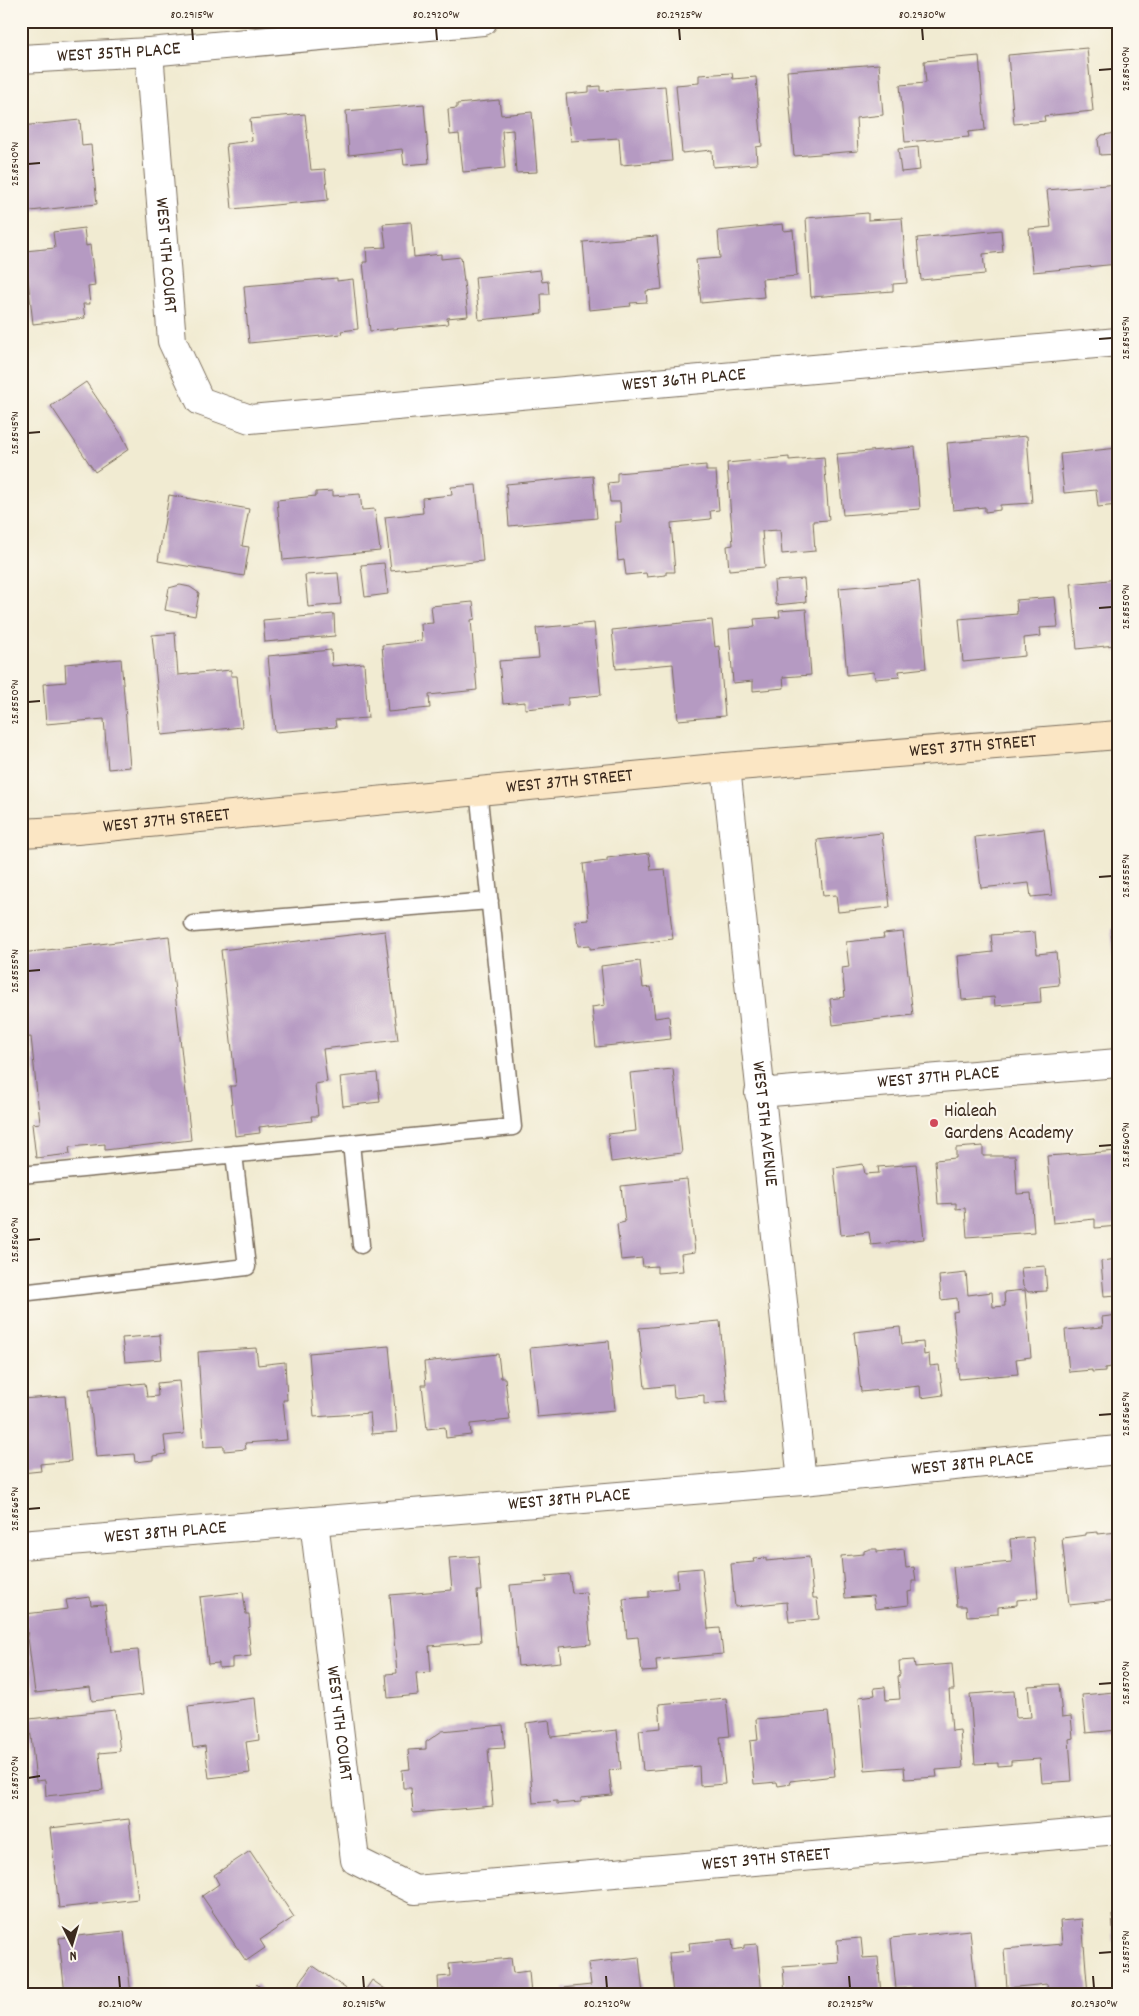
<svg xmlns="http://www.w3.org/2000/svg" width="1139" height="2016" font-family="Dekko,sans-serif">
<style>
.building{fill:#b59ac2}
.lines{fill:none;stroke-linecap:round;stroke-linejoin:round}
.lane-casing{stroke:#7b6e5d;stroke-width:19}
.street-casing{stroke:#7b6e5d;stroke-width:30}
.secondary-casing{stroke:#7b6e5d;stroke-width:30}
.lane{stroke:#fff;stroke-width:16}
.street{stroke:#fff;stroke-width:28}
.secondary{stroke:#fbe6c4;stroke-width:28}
.ticks{fill:none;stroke:#3b2a1e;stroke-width:2}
.poi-dot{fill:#d1495b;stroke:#fbf7ec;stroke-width:2}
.labels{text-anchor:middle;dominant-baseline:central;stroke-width:4.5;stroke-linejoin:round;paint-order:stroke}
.street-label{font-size:19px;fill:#3b2a1e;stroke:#fbf7ec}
.poi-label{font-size:19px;fill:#3b2a1e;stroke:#fbf7ec;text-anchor:start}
.neatline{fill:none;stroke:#3b2a1e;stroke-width:2}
.ticks-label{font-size:12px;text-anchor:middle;fill:#3b2a1e}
</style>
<rect width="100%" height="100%" fill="#fbf7ec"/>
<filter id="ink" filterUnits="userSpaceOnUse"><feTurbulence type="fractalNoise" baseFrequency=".02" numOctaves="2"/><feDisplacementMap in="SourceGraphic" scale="10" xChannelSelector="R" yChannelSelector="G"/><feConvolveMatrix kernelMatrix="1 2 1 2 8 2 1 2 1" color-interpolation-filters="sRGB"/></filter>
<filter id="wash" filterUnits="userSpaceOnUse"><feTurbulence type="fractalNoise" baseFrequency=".0096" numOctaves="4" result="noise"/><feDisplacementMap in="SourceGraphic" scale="20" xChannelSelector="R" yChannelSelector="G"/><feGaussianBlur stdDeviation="1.12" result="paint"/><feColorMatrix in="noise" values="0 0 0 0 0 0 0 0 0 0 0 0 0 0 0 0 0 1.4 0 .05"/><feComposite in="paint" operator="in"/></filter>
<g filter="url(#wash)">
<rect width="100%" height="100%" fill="#f1ebd2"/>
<g id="blocks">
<path class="building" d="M1087,48L1093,111L1044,116L1045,121L1014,124L1008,55Z
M979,56L985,130L968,132L969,137L905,142L900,85L926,83L924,61Z
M879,64L883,115L856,118L858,151L794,156L787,71Z
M732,73L733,79L756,77L762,146L756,147L757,164L713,167L712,150L682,153L676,85L699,83V75Z
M600,86V91L665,86L672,161L621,165L619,138L571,141L566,94L589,92V87Z
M499,100L501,115L532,112L537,172L516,173L513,130L502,131L505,168L463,172L459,134L450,135L448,109L457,108V104Z
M424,104L429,163L404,165L402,149L349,155L346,111Z
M305,114L311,170L325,169L328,200L232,209L226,144L252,141L250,119Z
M80,120L82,146L91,145L97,204L21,212V126Z
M1118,133V154L1100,155L1098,140L1102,135Z
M918,147L920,170L901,172L898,149Z
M1118,184V264L1033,272L1029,229L1051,227L1047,190Z
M868,213V220L902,218L907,283L893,284V291L811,297L806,218Z
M411,222L414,257L441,254V259L461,257L468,316L447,318L448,324L370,331L363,262H367L366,248L386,247L383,224Z
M783,224L784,231L793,230L797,276L762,279L764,297L701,303L696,260L720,258L718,231Z
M84,228L86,246L90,245L95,286L88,287L90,304H83L85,318L33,324L25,251L55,248L53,232Z
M1001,230L1003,252L983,254L985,274L921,280L917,238Z
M657,236L662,289L646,291L647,302L630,303L631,306L589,310L583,242Z
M540,270L542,282L548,281L549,294H541L542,314L479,320L475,277Z
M337,278V281L353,279L358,329L341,331L342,334L249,343L244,286Z
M86,382L122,435L129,449L95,472L51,406Z
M1027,436L1032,503L1000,505V510L985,512V507L953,510L947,443Z
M915,447L920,509L843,515L837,454Z
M1118,448V505L1098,507L1096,490L1064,493L1060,454Z
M789,457V460L824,457L829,520L813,521L815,551L782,554L780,530L762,531L765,567L729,570L727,546L733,545L727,463Z
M706,465V471H716L719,510L710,511L711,519L671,523L675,572H666V575L647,577L646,573L626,575L624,560L618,561L615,522H621L620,502H610L608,483L617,482V473Z
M593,476L597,518L509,526L506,484Z
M476,485L483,561L391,571L385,517L423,513L422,498L452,495L451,487Z
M333,491V496L360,494L362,510L375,509L380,551L283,560L277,500L316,496V492Z
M169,495L249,509L242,546L249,547L244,576L158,561Z
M384,563L388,594L365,597L361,565Z
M338,573L341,604L308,607L305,575Z
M804,579L806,602L776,605L774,581Z
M1118,579V652H1116L1115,645L1077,649L1071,584Z
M919,581L926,668L899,671L900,677L875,679L874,672L847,675L839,588Z
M180,585L190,587L199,593L195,616L165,610L169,588Z
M1055,597L1058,627L1040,628L1041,636L1024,638L1025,656L963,662L959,619L1017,614L1016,600Z
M473,602L475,619L471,620L477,690L429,695L430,708L388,712L382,645L422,641L421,624L433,623L431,606Z
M806,609L811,675L783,677L784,688L753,691V681L733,683L729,629L755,627L754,619L780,617L779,611Z
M334,614L335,636L265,642L263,620Z
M712,620L715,647L719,646L725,716L678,720L673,664L616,669L612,630Z
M594,623L601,695L568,698V705L525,709V702L503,704L499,661L539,658L536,628Z
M175,633L178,675L231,670V676H237L242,727L162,735L152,635Z
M331,650L332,666L364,663L368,718L335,720L336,727L275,732L268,656Z
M121,659L130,767L108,769L104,719L46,724L43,684L66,682L65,664Z
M1044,829L1052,895L1031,897L1029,883L981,888L975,837Z
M882,833L890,907L838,912L836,895L823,896L817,840Z
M649,853L651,870L665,869L673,939L590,949V945L578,946L575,921L589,920L583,864L607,861V858Z
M1118,928V956H1114L1111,929Z
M385,931L398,1040L323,1049L327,1082L315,1084L318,1116H311L312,1121L259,1127L260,1133L235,1136L230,1086H236L221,950Z
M903,932L913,1015L833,1025L830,999L845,997L842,968L849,967L846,942L884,938L883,934Z
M1035,932L1037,954L1056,952L1059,985L1040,987L1041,1002L995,1006L994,997L962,1000L958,956L993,952L991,935Z
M169,936L191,1140L105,1150V1144L69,1147L70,1154L36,1158L32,1124L40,1123L31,1037L21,1038V953Z
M640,961L643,988L651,987L655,1018L669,1016L671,1039L596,1047L592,1007L605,1005L601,966Z
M673,1069L682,1153L611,1162L608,1134L636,1131L630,1073Z
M377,1073L380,1102L343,1106L340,1077Z
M983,1146V1156H1015L1017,1194L1031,1193L1034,1232L967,1237L965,1208L956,1209V1203L938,1204L935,1160L956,1158V1148Z
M1118,1151V1226L1095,1228V1219L1053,1223L1047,1156Z
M863,1164L865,1174L879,1173L878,1167L916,1164L924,1239L871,1245L869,1232L841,1235L834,1168Z
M687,1179L695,1252L681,1254L683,1271L657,1273V1266L643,1267L642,1258L621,1260L617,1224L625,1222L621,1186Z
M1118,1259V1295L1104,1296L1101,1261Z
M1045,1266L1047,1291L1028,1292L1023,1286L1021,1268Z
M966,1273L968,1295L992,1292L993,1307L1005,1306L1004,1292L1025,1290L1031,1357L1016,1359L1018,1374L959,1379L953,1312L958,1311L957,1298L941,1300L939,1276Z
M1118,1315V1366L1105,1368V1371L1092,1372V1370L1069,1372L1065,1330L1103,1327L1102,1317Z
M720,1321L727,1402L704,1404V1395L674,1398L673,1385L645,1388L639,1328Z
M900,1327L902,1344L923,1342L924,1355L929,1354L930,1366L939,1365L943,1395L921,1398L920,1386L861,1392L854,1332Z
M160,1335L162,1359L125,1362L122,1338Z
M609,1341L615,1410L537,1417L530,1348Z
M389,1346L397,1432L372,1434L370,1413L314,1417L309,1353Z
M256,1348L258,1365L285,1362L287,1400H283L287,1440L245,1443L246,1449L224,1451V1446L204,1447L198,1352Z
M498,1354L501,1378H505L510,1420L470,1424L471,1435L446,1438L445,1427L427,1429L422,1385H426L424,1362Z
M179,1381L184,1434L164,1436L166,1454L153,1456V1460L135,1462L134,1454L96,1457L89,1389L145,1383L147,1397L158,1396L157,1383Z
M65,1396L71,1461L40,1464L41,1471L21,1473V1399Z
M1098,1532V1534L1118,1532V1600L1069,1605L1062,1538L1086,1535V1533Z
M1033,1537L1038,1598L1017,1600V1605L998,1607V1614L967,1616L966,1606H957L953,1567L1012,1562L1010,1539Z
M870,1549H877V1552L904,1549L906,1568L914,1567L916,1581H912V1591L908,1592L909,1605L875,1609L873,1596L845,1598L841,1556L864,1554V1551Z
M478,1556L481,1591H477L481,1642L429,1646L431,1672L416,1673L418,1695L388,1698L386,1674L397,1673L390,1595L452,1590L449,1558Z
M809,1557L813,1598H817L819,1619L789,1622L787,1602L735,1607L731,1564L754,1562L753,1559L766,1558V1561Z
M702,1568L708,1629L720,1628L723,1654L656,1660L657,1671L642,1672L638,1637L627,1638L623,1599L649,1597V1591L678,1588L677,1570Z
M569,1574L572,1593L586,1592L591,1644L559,1647L561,1662L518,1666L510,1585L547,1582L546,1576Z
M243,1592L246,1614H249L250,1627L248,1628L251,1656L232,1658V1667L219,1668V1663L208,1664L200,1597Z
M90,1597L91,1605L105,1604L111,1652L138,1650L143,1695L92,1701L90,1687L35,1693L25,1614L68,1609L66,1600Z
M914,1660L915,1667L952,1664L954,1690H949L952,1731L960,1730L963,1768L936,1770L937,1777L905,1779L904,1767L865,1770L859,1697L875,1695L874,1688L885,1687L886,1700L900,1699L898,1676L900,1675L899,1661Z
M1118,1673V1730L1086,1733L1082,1695L1114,1692L1112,1674Z
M1059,1684L1062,1717L1071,1716L1073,1738L1069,1739L1072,1781L1042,1783L1040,1759L1011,1761V1765L998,1766V1763L975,1764L970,1694L1014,1691L1016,1718L1031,1717L1028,1686Z
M255,1698L259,1740L246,1742L250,1773L209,1778L205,1746L193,1748L188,1706Z
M726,1698L730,1736L720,1737L725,1784L700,1786L699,1766L643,1771L639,1730L661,1728L659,1704Z
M115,1710L120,1751L99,1753L103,1790L46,1796L45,1780L36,1781L29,1719Z
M828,1712L835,1776L790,1781L791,1784L778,1786L777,1782L754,1784L750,1741L758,1740L756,1719Z
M549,1720L551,1737L617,1730L621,1769L609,1770L612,1795L581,1798V1802L557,1804V1801L533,1803L526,1723Z
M503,1725L505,1748L488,1749L493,1806L413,1813L411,1788H403L402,1770L410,1769L408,1750L426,1749V1742L442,1731Z
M129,1819L138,1899L59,1908L50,1828Z
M250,1851L294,1917L260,1940L265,1948L246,1961L202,1896L219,1884L214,1875Z
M1112,1915H1118V1969H1116Z
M1082,1919L1088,1995H1048L1047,1984L1007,1988L1004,1949L1062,1944L1060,1921Z
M970,1930L976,1991L915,1995L914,1988L896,1989L891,1938Z
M124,1931L131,1995H65L59,1938Z
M861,1938L863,1958L878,1957L881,1995H785L783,1967L839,1963L837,1940Z
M732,1939L733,1950L744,1948V1945L757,1944L762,1995H673L669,1953L690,1951L689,1943Z
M639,1957L643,1995H563V1988L591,1985L588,1963Z
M511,1958L513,1973L529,1971L531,1995H439L438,1977L450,1976L449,1964Z
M312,1965L355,1995H291Z
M372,1980L391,1993L390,1995H362Z
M257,1984L267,1995H246Z"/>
</g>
</g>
<g filter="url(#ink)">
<use href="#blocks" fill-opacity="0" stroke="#7b6e5d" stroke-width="1"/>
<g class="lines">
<g class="lane-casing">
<path id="lane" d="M193,924L490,901
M21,1175L351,1143
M361,1245L351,1143L513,1127L478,789
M21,1293L247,1267L234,1154"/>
</g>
<g class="street-casing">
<g id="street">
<path id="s1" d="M149,52L172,341L200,401L250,419L1118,342"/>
<path id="s2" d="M21,59L149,52L483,21"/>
<path id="s3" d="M726,767L802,1481"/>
<path id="s4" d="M759,1093L1118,1063"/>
<path id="s5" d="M314,1521L355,1860L415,1890L1118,1830"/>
<path id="s6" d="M21,1545L802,1481L1118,1450"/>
</g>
</g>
<g class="secondary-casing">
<g id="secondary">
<path id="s7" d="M21,833L77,830L726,767L1118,735"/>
</g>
</g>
<use href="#lane" class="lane"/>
<use href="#street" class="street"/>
<use href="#secondary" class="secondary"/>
</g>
</g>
<path class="ticks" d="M192,28L193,40M436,28L437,40M679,28L680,40M922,28L923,40M1099,70L1112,69M28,164L40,163M1099,339L1112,338M28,433L40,432M1099,608L1112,607M28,702L40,701M1099,877L1112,876M28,971L40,970M1099,1146L1112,1145M28,1240L40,1239M1099,1415L1112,1414M28,1509L40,1508M1099,1684L1112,1683M28,1778L40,1776M1099,1953L1112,1952M119,1976L120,1988M363,1976L364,1988M606,1976L607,1988M849,1976L850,1988M1093,1976L1094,1988"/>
<circle class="poi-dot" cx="934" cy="1123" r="5"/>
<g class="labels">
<g class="street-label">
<text stroke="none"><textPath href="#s2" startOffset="98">WEST 35TH PLACE</textPath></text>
<text stroke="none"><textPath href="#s1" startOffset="204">WEST 4TH COURT</textPath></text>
<text stroke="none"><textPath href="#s1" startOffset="845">WEST 36TH PLACE</textPath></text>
<text stroke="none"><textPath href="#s7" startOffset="956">WEST 37TH STREET</textPath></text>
<text stroke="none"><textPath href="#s7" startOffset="551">WEST 37TH STREET</textPath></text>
<text stroke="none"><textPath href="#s7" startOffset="146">WEST 37TH STREET</textPath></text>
<text stroke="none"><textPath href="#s4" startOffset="180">WEST 37TH PLACE</textPath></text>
<text stroke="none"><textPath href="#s3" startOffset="359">WEST 5TH AVENUE</textPath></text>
<text stroke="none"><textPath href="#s6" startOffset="955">WEST 38TH PLACE</textPath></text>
<text stroke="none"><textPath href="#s6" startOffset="550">WEST 38TH PLACE</textPath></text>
<text stroke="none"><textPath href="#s6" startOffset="145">WEST 38TH PLACE</textPath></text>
<text stroke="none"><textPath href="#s5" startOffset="204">WEST 4TH COURT</textPath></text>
<text stroke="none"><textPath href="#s5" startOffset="761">WEST 39TH STREET</textPath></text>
</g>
<g class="poi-label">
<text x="944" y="1112">Hialeah<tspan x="944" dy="22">Gardens Academy</tspan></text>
</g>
</g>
<rect width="1139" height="2016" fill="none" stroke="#fbf7ec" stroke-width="55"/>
<g transform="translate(72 1944) rotate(175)" stroke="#fbf7ec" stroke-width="4" paint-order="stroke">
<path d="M0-4L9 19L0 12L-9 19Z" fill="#3b2a1e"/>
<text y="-8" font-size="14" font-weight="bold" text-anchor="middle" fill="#3b2a1e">N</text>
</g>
<rect x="28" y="28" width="1084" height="1960" class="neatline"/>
<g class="ticks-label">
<text x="192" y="18">80.2915°W</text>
<text x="436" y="18">80.2920°W</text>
<text x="679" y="18">80.2925°W</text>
<text x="922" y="18">80.2930°W</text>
<text transform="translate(1125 69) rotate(-90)" y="4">25.8540°N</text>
<text transform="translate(14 164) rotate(-90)" y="4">25.8540°N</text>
<text transform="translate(1125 338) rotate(-90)" y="4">25.8545°N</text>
<text transform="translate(14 433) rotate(-90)" y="4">25.8545°N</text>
<text transform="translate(1125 607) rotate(-90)" y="4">25.8550°N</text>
<text transform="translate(14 702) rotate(-90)" y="4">25.8550°N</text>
<text transform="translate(1125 876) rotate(-90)" y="4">25.8555°N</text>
<text transform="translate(14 971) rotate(-90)" y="4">25.8555°N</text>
<text transform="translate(1125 1145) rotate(-90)" y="4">25.8560°N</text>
<text transform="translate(14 1240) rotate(-90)" y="4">25.8560°N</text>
<text transform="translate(1125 1414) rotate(-90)" y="4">25.8565°N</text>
<text transform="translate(14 1509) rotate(-90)" y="4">25.8565°N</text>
<text transform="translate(1125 1683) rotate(-90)" y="4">25.8570°N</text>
<text transform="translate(14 1778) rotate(-90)" y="4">25.8570°N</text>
<text transform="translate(1125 1952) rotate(-90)" y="4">25.8575°N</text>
<text x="120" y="2007">80.2910°W</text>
<text x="364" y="2007">80.2915°W</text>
<text x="607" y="2007">80.2920°W</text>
<text x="850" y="2007">80.2925°W</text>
<text x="1094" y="2007">80.2930°W</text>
</g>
</svg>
